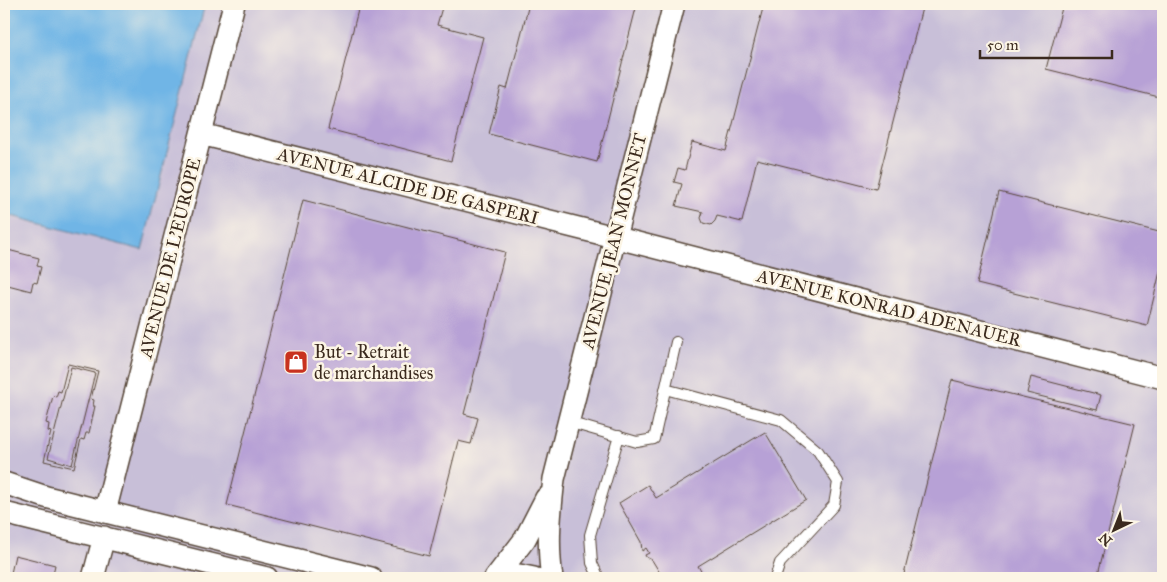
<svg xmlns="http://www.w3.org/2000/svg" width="1167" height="582" font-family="'IM FELL Great Primer',serif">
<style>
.industrial{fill:#c8bfd8}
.water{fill:#70b5e6;stroke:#567082}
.building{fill:#b7a1d6;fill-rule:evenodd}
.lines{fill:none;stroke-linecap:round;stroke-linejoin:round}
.lane-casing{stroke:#574638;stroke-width:12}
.street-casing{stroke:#574638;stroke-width:24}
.lane{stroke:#fff;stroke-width:10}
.street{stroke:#fff;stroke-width:21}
.labels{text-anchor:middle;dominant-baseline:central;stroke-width:5;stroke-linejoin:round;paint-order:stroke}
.street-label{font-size:18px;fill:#3b2a1e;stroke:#fcf5e5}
.poi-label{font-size:18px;fill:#3b2a1e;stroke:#fcf5e5;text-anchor:start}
</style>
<rect width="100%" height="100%" fill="#fcf5e5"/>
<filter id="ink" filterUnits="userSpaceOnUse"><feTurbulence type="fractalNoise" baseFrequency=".02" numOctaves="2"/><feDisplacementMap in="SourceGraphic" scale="10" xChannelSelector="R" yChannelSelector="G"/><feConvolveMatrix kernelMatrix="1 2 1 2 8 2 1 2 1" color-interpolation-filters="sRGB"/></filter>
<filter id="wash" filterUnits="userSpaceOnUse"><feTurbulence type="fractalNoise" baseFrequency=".0096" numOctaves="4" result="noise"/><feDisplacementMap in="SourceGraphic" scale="20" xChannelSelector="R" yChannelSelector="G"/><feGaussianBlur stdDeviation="1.12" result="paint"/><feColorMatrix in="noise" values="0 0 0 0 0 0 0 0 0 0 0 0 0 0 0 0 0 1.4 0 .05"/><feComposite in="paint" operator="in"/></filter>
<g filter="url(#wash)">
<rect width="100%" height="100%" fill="#f6e6cd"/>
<path class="industrial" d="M4,4H1163V578H4Z"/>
<path class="water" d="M4,4H205L142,250L4,214Z"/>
<g id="blocks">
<path class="building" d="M352,4H443L437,25L483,37L451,161L328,129L359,6Z
M529,4H637L597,162L489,134L501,87L507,89Z
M764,4H923L876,189L757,159L742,222L717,216L715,221L711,225L703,223L701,218L703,212L676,206L682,184L674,182L678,168L685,170L692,142L726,151Z
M1063,4H1163V98L1046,69Z
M999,192L1163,233V259L1147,326L977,284Z
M303,200L505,252L464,414L478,418L471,444L458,441L429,556L227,505Z
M4,249L39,258L37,266L41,267L37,283L33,282L31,291L4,284Z
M68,364L98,371L91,399L94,400L93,406H95L89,433H86L84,440L81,439L74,468L44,461L51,432L48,431L49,424L46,423L53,396L56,397L58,391L61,392ZM71,367L95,373L72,465L48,458Z
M1031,377L1101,395L1097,410L1027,393Z
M952,380L1135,424L1097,578H903Z
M765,432L806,500L698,566L705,578H663L652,560L646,557L645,555L649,553L646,548L642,551L641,542L619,503L648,485L656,498Z
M15,555L55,565L52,578H10Z"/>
</g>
</g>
<g filter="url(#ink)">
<use href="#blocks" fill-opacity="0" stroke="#574638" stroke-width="1"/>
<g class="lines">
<g class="lane-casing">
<path id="lane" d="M665,389L781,420L818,451L838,482L834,505L780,563L775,578
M568,422L637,442L654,439L676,342
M599,578L592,563L590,535L619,436"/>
</g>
<g class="street-casing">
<path id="street" d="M201,134L606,235L1163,378
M4,483L46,497L371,578
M105,512L234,4
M4,513L267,578
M93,578L104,537
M495,578L525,539L546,498
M500,578L519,575L534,578
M552,578C547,545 550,513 554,479L674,4"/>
</g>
<use href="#lane" class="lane"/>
<use href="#street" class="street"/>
</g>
</g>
<defs>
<g id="shop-square" transform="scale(1.25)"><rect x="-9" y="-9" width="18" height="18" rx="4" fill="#c8321e" stroke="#fcf5e5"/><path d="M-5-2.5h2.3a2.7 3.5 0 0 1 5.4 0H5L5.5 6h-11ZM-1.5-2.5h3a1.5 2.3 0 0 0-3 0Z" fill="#fff"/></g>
</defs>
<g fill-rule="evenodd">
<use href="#shop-square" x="296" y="362"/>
</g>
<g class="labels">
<g class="street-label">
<text transform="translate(408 186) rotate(14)">AVENUE ALCIDE DE GASPERI</text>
<text transform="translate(614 241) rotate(-76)">AVENUE JEAN MONNET</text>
<text transform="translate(170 258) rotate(-76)">AVENUE DE L'EUROPE</text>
<text transform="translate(889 308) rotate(14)">AVENUE KONRAD ADENAUER</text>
</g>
<g class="poi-label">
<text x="314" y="352">But - Retrait<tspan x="314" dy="21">de marchandises</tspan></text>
</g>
</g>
<rect width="1167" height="582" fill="none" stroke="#fcf5e5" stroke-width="20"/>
<g transform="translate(1114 530) rotate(223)" stroke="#fcf5e5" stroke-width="4" paint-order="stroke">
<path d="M0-4L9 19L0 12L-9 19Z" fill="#3b2a1e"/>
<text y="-8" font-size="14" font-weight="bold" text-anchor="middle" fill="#3b2a1e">N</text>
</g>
<path d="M980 50v8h132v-8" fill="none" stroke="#3b2a1e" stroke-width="2.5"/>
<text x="987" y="50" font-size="15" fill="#3b2a1e" stroke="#fcf5e5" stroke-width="4" paint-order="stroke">50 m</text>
</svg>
